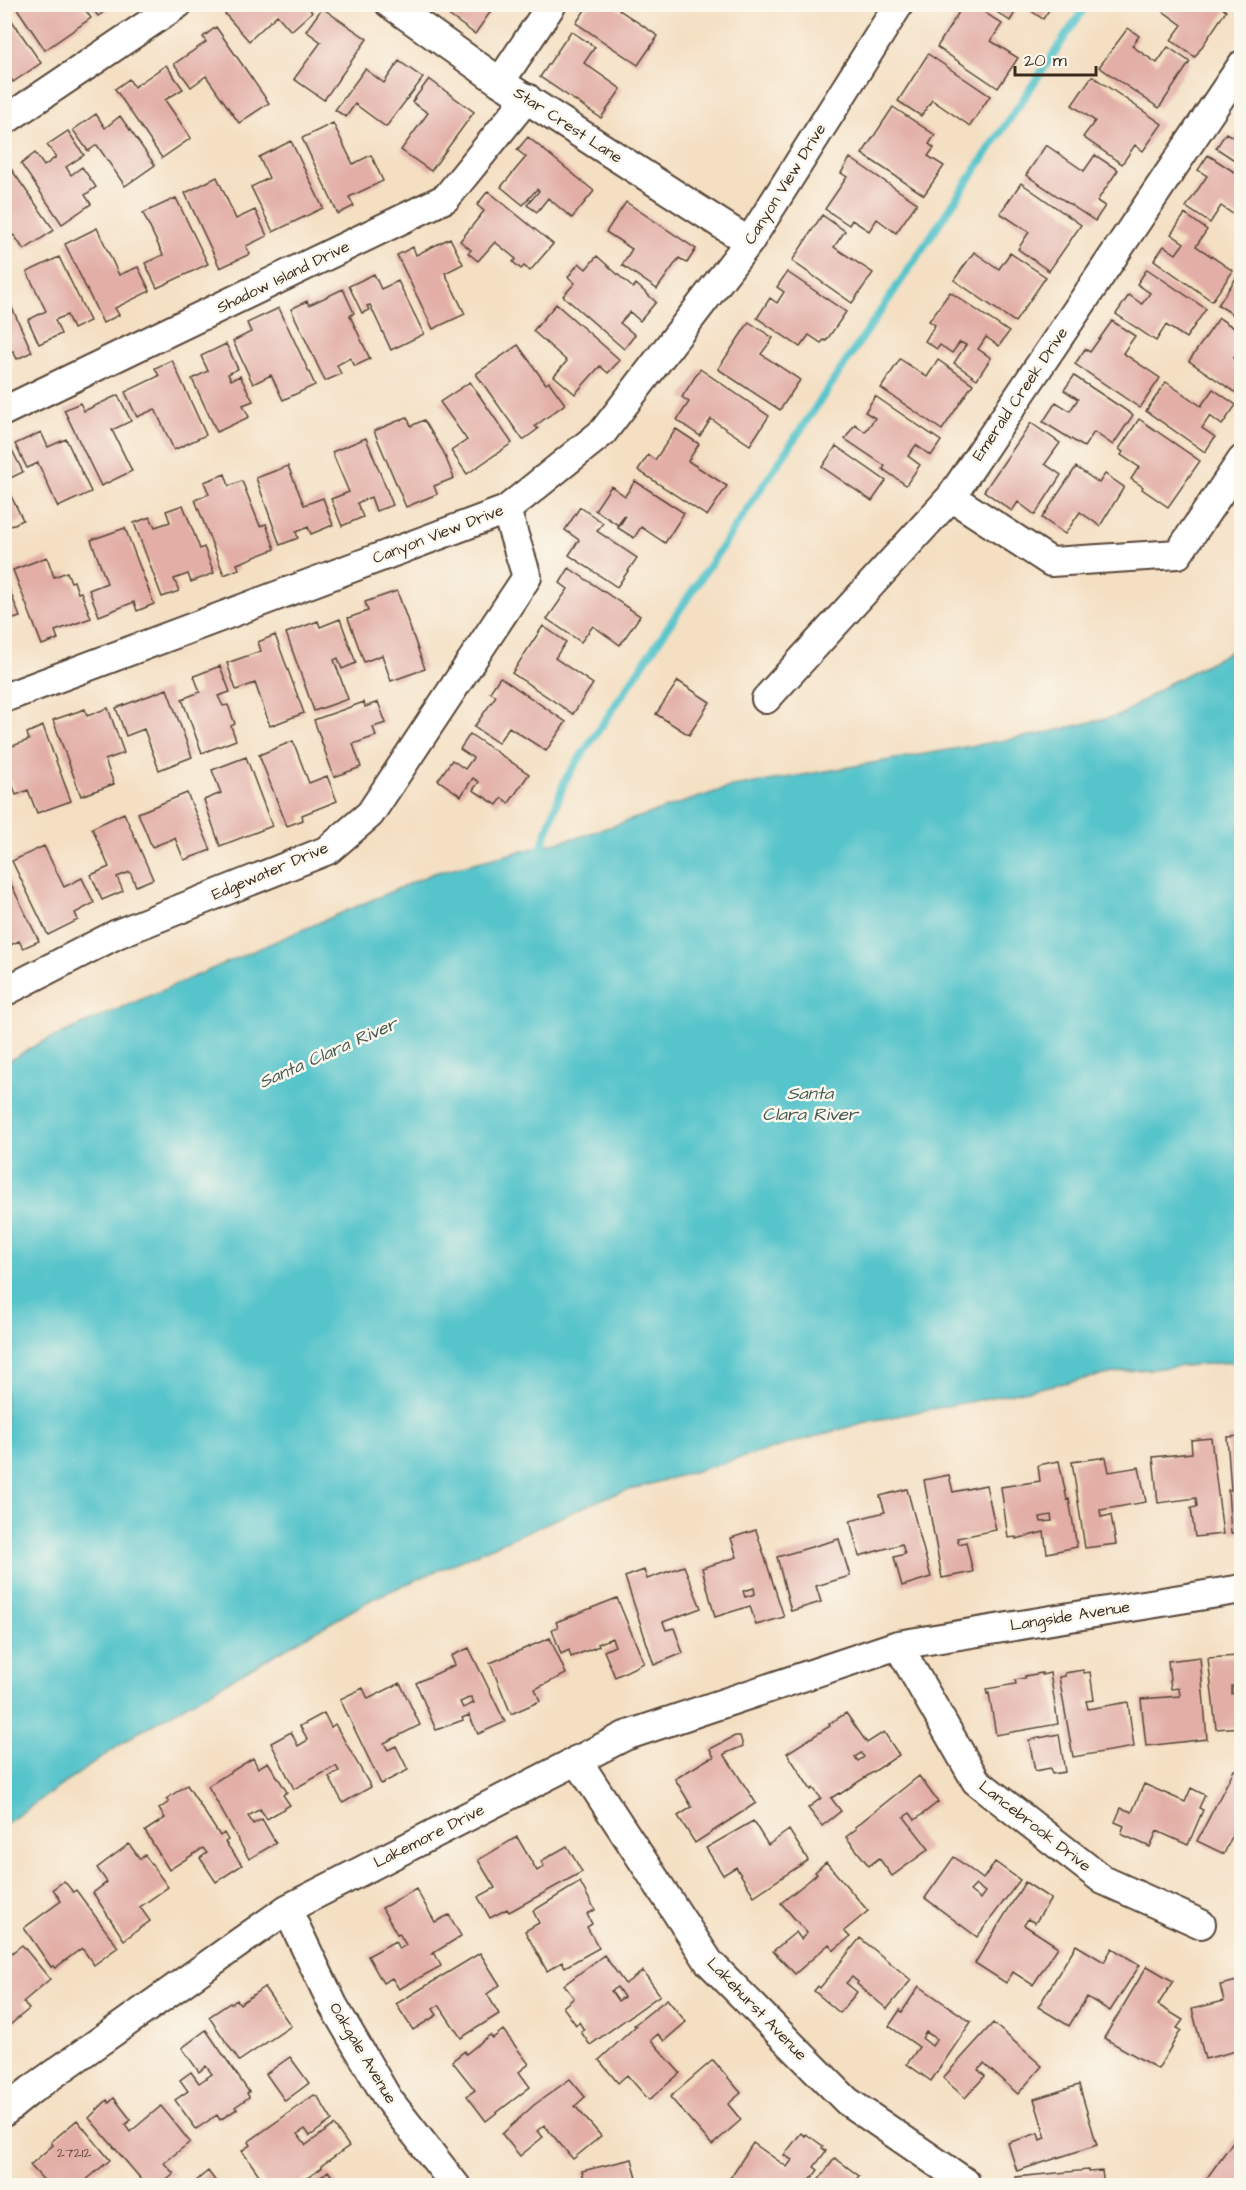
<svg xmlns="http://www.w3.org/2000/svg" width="1246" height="2190" font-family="'Architects Daughter',sans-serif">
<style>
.water{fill:#57c4cb;stroke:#497774;stroke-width:1.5}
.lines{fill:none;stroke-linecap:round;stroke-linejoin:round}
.stream{stroke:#57c4cb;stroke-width:8}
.building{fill:#e2aea6;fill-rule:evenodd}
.minor-casing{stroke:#574537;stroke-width:32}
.minor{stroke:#fff;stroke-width:28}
.labels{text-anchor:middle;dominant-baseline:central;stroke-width:5;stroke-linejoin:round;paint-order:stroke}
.number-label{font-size:14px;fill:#654b40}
.street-label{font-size:16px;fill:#3b2a1e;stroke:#fbf7ec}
.water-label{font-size:18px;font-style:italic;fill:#435852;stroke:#fbf7ec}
</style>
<rect width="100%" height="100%" fill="#fbf7ec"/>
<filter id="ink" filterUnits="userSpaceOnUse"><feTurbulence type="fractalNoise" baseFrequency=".0167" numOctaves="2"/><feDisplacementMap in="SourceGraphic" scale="12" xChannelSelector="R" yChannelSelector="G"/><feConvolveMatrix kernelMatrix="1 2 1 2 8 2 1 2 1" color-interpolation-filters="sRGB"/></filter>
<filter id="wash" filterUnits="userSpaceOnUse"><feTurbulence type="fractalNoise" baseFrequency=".008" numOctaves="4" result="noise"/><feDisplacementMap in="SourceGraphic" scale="24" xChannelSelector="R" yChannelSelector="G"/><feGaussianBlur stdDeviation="1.35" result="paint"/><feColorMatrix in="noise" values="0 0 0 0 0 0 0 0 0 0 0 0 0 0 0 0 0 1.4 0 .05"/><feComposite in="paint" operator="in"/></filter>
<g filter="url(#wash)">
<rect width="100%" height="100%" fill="#f4dfc3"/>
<path class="water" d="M1241,646V1361L1125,1371L866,1422L609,1496L372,1599L139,1732L5,1824V1063L40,1043L434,873L582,836L727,788L1041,734L1121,715L1168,684Z"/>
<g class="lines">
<path class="stream" d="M539,854L565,780L1087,4"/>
</g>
<g id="blocks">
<path class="building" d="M14,4H81L91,18L45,50Z
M235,4H305L312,12L291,31L277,15L249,41L225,14Z
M433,4H496L475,34Z
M589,4H622L618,9L658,36L638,65L576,23Z
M964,4H972L1002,24L991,41L1018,58L998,88L937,47Z
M985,4H1020L1010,21Z
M1021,4H1053L1043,19Z
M1153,4H1217L1226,11L1195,57L1171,40L1182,25Z
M90,5H114L98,16Z
M322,8L367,39L324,100L294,79L321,42L306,31Z
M4,9L41,63L13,82L8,74L4,76Z
M216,27L269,103L239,123L206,76L191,87L174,64L206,42L203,37Z
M1128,28L1139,36L1132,46L1157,63L1168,47L1190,62L1159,108L1099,67Z
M571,31L595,47L584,63L621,89L601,118L540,77Z
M928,54L990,96L970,126L932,100L921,116L898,101Z
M399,61L423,78L386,127L355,104L346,117L335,110L365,69L384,83Z
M166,65L183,89L165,100L191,138L162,158L115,89L129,79L134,87Z
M1092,76L1162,124L1143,151L1135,145L1122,164L1083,137L1095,121L1072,105Z
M429,79L474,112L431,171L401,150L428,113L412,102Z
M893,107L935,135L929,144L934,148L928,156L944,166L924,195L862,154Z
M96,114L105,128L120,116L155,165L125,186L97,145L88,151L73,130Z
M333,123L353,164L371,155L383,181L349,197L354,206L338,214L302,138Z
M1242,126V165L1216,148L1226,133L1234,138Z
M68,131L84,155L66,167L71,175L82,167L96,187L85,195L91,204L62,224L21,164L35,153L44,166L56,157L47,145Z
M528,137L594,191L572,218L548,198L537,212L527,205L539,191L537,189L523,205L501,187L526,157L517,150Z
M291,141L323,208L273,232L251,187L269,178L259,157Z
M1046,145L1084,171L1095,155L1118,170L1097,201L1105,206L1095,221L1026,175Z
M1208,155L1242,177V220L1221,206L1210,223L1186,207L1207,176L1198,170Z
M850,158L917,203L896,233L877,219L869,231L852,220L849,225L825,209L847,177L841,173Z
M4,159L54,230L24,250L14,235L4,241Z
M217,177L236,219L255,210L267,236L246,246L250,254L220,268L185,193Z
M1021,183L1081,225L1049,271L1018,249L1029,232L1000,213Z
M488,191L553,244L530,271L524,266L521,269L513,262L516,259L495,242L478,261L468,253L471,250L460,241L484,211L477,205Z
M176,198L208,264L157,288L145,263L163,255L143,213Z
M626,202L696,249L687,263L679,258L657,289L622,265L632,249L606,232Z
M1185,214L1207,230L1196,246L1233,271L1212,301L1154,260L1164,246L1176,254L1184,243L1171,234Z
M822,215L845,231L834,247L873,273L852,303L792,261Z
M97,228L119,275L138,267L150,291L115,308L119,315L103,323L65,244Z
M450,238L463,264L445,273L465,314L433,329L397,255L413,247L416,255Z
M974,252L999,269L1010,253L1046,277L1015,322L954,280Z
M597,256L633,288L636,284L656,302L640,321L630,312L620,323L635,335L624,349L563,296L575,283L568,277L579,263L586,269Z
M59,257L90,321L73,329L67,315L55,320L61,334L39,344L28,320L46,311L27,272Z
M1147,269L1206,309L1186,338L1166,325L1156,341L1116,314L1129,295L1142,304L1150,293L1137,284Z
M787,272L846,312L826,341L824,340L821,343L809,335L800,347L757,318L770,298L777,303L784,292L777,287Z
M374,274L381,289L398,281L424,334L391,350L370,305L367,306L369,310L362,313L349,286Z
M1238,275L1242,277V320L1218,305Z
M343,289L354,313L350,316L370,359L355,366L350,358L337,365L341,374L325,381L291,309L307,301L309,305Z
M4,290L32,352L17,359L13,351L4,355Z
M950,292L1009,332L999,346L986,337L978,349L991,358L977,379L954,363L966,345L960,342L952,353L940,345L937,349L925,341L935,325L929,321Z
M556,304L620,360L608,373L600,366L575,394L554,376L567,361L533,331Z
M279,308L315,385L283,400L271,375L253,384L233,341L251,332L247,323Z
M1219,318L1242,333V346L1234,358L1242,363V392L1239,395L1189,361Z
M1112,321L1135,336L1123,353L1160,378L1140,408L1075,364L1085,349L1090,352Z
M749,322L773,338L761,354L800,380L780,410L718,369Z
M226,344L238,369L228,374L231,380L240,376L253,401L243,405L249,417L217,432L192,379L208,371L201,356Z
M518,345L546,384L549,382L565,404L535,426L538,429L523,440L476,374Z
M900,359L927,377L938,360L973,384L942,430L881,388Z
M172,360L206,435L174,450L155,409L137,417L125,392L159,376L155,368Z
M700,369L769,416L750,445L711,419L700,436L677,420L689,402L682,397Z
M1074,376L1133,415L1113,445L1094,432L1084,447L1043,422L1056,402L1070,411L1078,399L1064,390Z
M470,382L512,443L467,474L451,451L467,440L440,402Z
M1166,382L1201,406L1213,389L1236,405L1222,425L1210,416L1202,428L1215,437L1205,452L1146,411Z
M118,395L131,421L112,430L132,471L101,486L64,410L80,403L84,411Z
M875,396L941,441L931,456L916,445L908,456L920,465L906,485L883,469L885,466L845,439L855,424L865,432L875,418L865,412Z
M407,417L411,426L424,420L443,451L454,478L434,486L437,494L406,507L374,431Z
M1139,419L1200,461L1168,507L1142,489L1143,487L1131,479L1139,467L1121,455L1123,452L1119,449Z
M1031,423L1060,443L1045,464L1061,475L1035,515L1018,502L1012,511L984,491Z
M676,429L699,444L688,461L727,486L707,516L638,470L648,455L655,460Z
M41,432L48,447L66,439L91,492L58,507L38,463L27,468L15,444Z
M366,438L393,505L376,511L371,497L357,503L363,517L342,526L331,499L349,492L332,452Z
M10,446L23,472L4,481V449Z
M836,446L886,481L872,501L822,467Z
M288,466L304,505L323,498L333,525L311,534L308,527L296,532L298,538L280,545L256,478Z
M1076,467L1099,483L1105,474L1124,487L1100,526L1080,512L1065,534L1042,518Z
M225,474L229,486L242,481L260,526L266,524L275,549L237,564L239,569L224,575L195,500L209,494L204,482Z
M635,481L684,513L665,543L641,527L634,538L618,528L625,517L624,516L618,525L595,510L611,486L625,496Z
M4,482L23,520L4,529Z
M183,505L200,549L204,547L214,573L191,582L188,574L174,579L179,591L162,597L134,523L150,517L155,527L170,522L166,511Z
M580,507L603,523L597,531L637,558L617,587L569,555L579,540L565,530Z
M125,528L154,604L137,611L134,602L99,616L89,590L107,583L91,540Z
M47,557L54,577L67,572L71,582L74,581L78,593L81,592L91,618L55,631L58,639L42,645L13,570Z
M569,568L640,616L620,645L593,626L581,642L547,619L568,589L560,583Z
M7,583L20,617L4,622V584Z
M397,591L425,669L391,681L382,655L364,662L348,618L368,611L365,602Z
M340,619L356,663L342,669L338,658L334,660L348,699L314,711L286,633L318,621L320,627Z
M543,626L566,642L555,658L593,684L573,714L512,673Z
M275,635L304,713L270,726L255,683L236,690L227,663L261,651L258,642Z
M220,666L230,692L218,696L223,706L228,705L235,724L231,726L236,740L202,753L182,699L200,692L194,676Z
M500,677L566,722L546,751L509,727L498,743L474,727L496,696L490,692Z
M678,681L710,702L689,735L656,714Z
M167,689L192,757L159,770L144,729L126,736L116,708Z
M364,702L365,707L378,702L386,723L373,727L376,736L353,744L361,767L334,777L314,720Z
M108,708L124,753L105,760L114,784L81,796L53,720L85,709L87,716Z
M43,726L71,801L37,813L28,790L16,795L10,777L4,779V749L29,740L27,733Z
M470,734L529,774L509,803L502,798L497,805L473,790L479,782L473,778L461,796L438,780L452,760L465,769L473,758L460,749Z
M293,741L309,783L327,776L337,801L302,815L303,820L287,826L259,755Z
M246,757L272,826L220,846L204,800L221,793L212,770Z
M187,793L211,850L184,860L175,838L152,847L138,813Z
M124,813L153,879L136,886L130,872L117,877L123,891L102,900L91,875L109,867L92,828Z
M44,846L64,887L82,878L94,903L75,913L78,920L48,935L12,861Z
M4,870L39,941L23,948L19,941L4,948Z
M1242,1436V1532L1231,1533L1228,1490H1231L1227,1437Z
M1211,1438L1223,1534L1195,1537L1191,1508L1197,1507L1196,1498L1158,1503L1153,1457L1192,1453L1191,1440Z
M1106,1457L1109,1472L1139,1467L1146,1502L1100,1510L1101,1517L1111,1515L1116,1544L1085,1548L1072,1462Z
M1059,1461L1067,1500L1069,1499L1077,1547L1047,1553L1044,1532L1016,1539V1537L1008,1538L1001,1487L1040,1481L1038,1465ZM1051,1515L1052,1521L1041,1522L1040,1517Z
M949,1475L953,1492L986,1485L996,1530L957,1538L959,1544L966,1542L973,1572L942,1578L924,1480Z
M907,1489L931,1577L902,1586L894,1557L905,1554L902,1544L859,1556L850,1521L885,1512L880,1496Z
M756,1530L784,1617L756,1625L750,1606L715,1617L702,1568L737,1557L731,1538ZM754,1588L755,1594L745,1597L743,1591Z
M839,1539L850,1576L816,1586L821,1602L791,1611L777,1557Z
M684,1566L701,1608L663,1622L666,1630L674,1628L683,1653L654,1665L625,1577L644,1570L647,1579Z
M617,1598L644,1663L615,1677L604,1651L615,1646L612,1638L598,1644L599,1646L571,1657L569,1650L561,1654L552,1629L558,1627L556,1622Z
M550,1638L566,1674L535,1689L540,1701L511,1714L490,1663Z
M469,1648L505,1722L478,1734L469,1715L462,1718L463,1720L436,1730L416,1683L455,1665L451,1656ZM471,1697L474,1703L463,1708L460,1702Z
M1238,1656L1242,1686H1232V1694L1242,1693V1727L1216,1729L1208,1658Z
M1200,1657L1207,1739L1146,1746L1141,1699L1180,1696L1179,1688L1171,1689L1168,1661Z
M1083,1670L1084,1673L1090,1672L1094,1700L1086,1701L1088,1709L1128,1702L1134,1747L1073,1757L1059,1677L1065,1676V1673Z
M1042,1673V1675L1050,1673L1058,1724L996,1735L989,1693L987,1694L986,1689L1016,1684L1015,1680L1025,1678V1676Z
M400,1683L420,1725L384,1743L388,1750L396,1746L408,1770L381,1784L340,1699L363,1688L368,1699Z
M324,1713L331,1727L335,1724L371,1787L343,1803L329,1777L339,1771L336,1766L294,1789L271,1743L291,1732L298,1746L308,1740L300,1726Z
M846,1713L867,1743L884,1732L899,1755L840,1794L839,1793L831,1798L841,1811L822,1826L808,1808L821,1798L813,1788L811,1790L787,1753L830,1726L829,1724ZM861,1753L864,1757L858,1761L855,1757Z
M1059,1734L1065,1772L1052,1774L1050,1768L1035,1771L1029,1740Z
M735,1736H740L743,1746L724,1754L756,1803L695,1843L678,1816L692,1807L675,1779L708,1759L714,1757L710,1749Z
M253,1758L258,1768L268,1762L287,1792L283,1795L290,1805L267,1819L260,1809L248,1816L253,1824L262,1819L276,1843L249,1859L208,1786Z
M1234,1770H1242V1838L1233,1834L1224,1854L1197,1841Z
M919,1776L938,1802L915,1820L910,1813L904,1817L929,1849L892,1876L879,1858L869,1866L846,1837L856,1829L855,1827Z
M1144,1784L1185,1802L1191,1788L1205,1795L1199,1808L1203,1810L1188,1845L1157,1831L1150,1847L1121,1834L1124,1826L1115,1822L1121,1808L1132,1812Z
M187,1785L220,1836L224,1833L228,1840L225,1842L242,1865L216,1882L200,1858L207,1853L203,1848L169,1870L145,1831L165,1818L159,1809L169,1802L166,1799Z
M753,1821L768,1845L789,1830L808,1860L754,1896L736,1867L723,1875L706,1848Z
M517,1837L537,1871L544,1867L541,1861L567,1846L582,1872L509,1912L507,1909L490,1918L478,1897L495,1888L478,1860Z
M129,1844L140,1859L145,1855L168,1887L140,1907L150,1921L124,1940L93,1893L107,1882L97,1868Z
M954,1857L983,1879L995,1862L1020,1880L977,1937L925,1898ZM976,1885L985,1892L980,1899L970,1891Z
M826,1862L868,1911L844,1931L850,1937L834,1950L829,1944L795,1974L773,1951L796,1932L801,1939L807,1933L781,1903L817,1874L815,1872Z
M64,1881L73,1892L76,1890L118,1947L94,1965L82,1948L55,1968L53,1966L51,1967L24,1928L61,1901L53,1889Z
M580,1882L595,1910L587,1914L592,1924L587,1927L599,1948L565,1967L562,1962L547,1971L525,1931L539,1923L533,1911Z
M1025,1882L1051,1899L1035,1923L1028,1919L1024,1925L1058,1947L1033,1985L1013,1972L1006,1983L975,1963Z
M416,1889L435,1922L449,1915L461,1936L432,1954H435L441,1966L399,1989L392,1978L383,1983L368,1956L395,1941L399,1949L406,1945L399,1933L397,1934L382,1908Z
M860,1938L911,1980L887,2009L857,1984L858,1982L852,1977L846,1983L857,1992L840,2013L814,1991L818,1986L820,1988Z
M22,1945L50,1979L23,2002L29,2009L4,2030V1959Z
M1076,1945L1104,1962L1112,1948L1140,1965L1110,2011L1087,1997L1069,2026L1038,2007Z
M480,1953L500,1985L487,1994L499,2014L461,2038L439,2005L433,2009L437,2015L413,2030L396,2004Z
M604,1955L625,1984L643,1971L660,1995L590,2045L581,2032L584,2030L579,2022L576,2025L563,2007L574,1998L564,1985ZM617,1987L624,1997L618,2001L611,1991Z
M1147,1966L1173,1981L1158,2005L1183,2020L1177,2028L1181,2030L1158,2069L1104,2038Z
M1242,1980V2036L1237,2038L1240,2050L1205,2059L1192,2009L1224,2001L1220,1985Z
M919,1986L971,2022L931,2081L907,2064L919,2047L889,2026L900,2010L902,2012ZM926,2032L937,2039L932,2046L922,2038Z
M264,1987L291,2026L239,2061L209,2017L230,2003L231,2004L237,2000L240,2004Z
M667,1999L686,2022L664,2041L658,2034L651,2040L680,2073L649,2100L627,2075L618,2083L599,2060L636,2026L634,2025Z
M993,2023L1042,2066L1018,2094L984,2064L978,2070L985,2076L965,2098L943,2078Z
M206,2030L249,2092L247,2093L249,2097L235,2107L237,2109L220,2120L217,2115L196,2129L175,2100L188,2091L180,2080L191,2072L199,2083L212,2074L206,2066L199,2072L182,2048Z
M503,2030L529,2064L519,2072L530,2087L486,2121L467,2096L475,2090L452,2061L465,2051L466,2054L490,2035L493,2038Z
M290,2057L309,2083L285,2101L266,2074Z
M713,2060L741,2093L728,2104L741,2120L712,2145L670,2097Z
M570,2079L585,2097L575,2106L601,2136L573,2159L544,2125L537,2131L543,2137L520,2156L502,2134L534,2105Z
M1079,2085L1097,2145L1017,2171L1008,2143L1038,2133L1040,2140L1046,2138L1034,2099Z
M314,2095L318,2097L332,2120L310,2136L305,2129L298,2134L306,2145L334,2125L349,2146L321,2166L322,2168L295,2186H267L242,2151L250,2145L248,2142Z
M114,2098L131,2120L125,2125L130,2132L161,2106L190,2142L164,2163L174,2174L159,2186H147L89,2118L107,2100L109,2103Z
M77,2120L110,2160L79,2186H49L30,2165L53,2145L51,2142Z
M1242,2129V2186H1208L1204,2182Z
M801,2133L805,2136L806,2134L823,2146L822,2148L826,2151L814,2167L818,2170L806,2186H730L731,2184L728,2181L753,2143L787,2167L792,2160L784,2155Z
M835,2158L859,2176L851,2186H814Z
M632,2159L639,2186H586L582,2171Z
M1088,2170V2172L1102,2171L1104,2186H1017L1016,2177Z
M208,2171L219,2186H190Z
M328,2171L339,2186H310Z"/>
</g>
</g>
<g filter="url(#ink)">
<use href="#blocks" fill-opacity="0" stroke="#574537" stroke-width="1.5"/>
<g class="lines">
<g class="minor-casing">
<path id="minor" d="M390,4L500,82L749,242
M500,82L552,4
M4,121L178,4
M4,411L446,198L527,98
M951,497L1051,562L1178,554L1242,460
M4,698L506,510L603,432L749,242L899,4
M766,699L951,497L1242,65
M4,992L117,934L328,850L370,814L527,577L506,510
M898,1645L976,1781L1103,1880L1201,1924
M577,1760L709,1962L847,2101L965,2182L963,2186
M287,1909L333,2005L388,2099L456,2186
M4,2112L31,2090L287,1909L625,1736L898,1645L1242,1589"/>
</g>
<use href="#minor" class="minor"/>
</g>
</g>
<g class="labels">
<g class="number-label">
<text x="74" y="2153">27212</text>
</g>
<g class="street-label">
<text transform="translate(568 125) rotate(33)">Star Crest Lane</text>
<text transform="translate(785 184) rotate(-58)">Canyon View Drive</text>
<text transform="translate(283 277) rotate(-26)">Shadow Island Drive</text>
<text transform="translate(1020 394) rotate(-56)">Emerald Creek Drive</text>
<text transform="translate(438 534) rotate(-21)">Canyon View Drive</text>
<text transform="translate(270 871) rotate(-23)">Edgewater Drive</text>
<text transform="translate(1070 1616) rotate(-9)">Langside Avenue</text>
<text transform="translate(1035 1826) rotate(38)">Lancebrook Drive</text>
<text transform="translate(429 1836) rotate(-27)">Lakemore Drive</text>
<text transform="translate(757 2009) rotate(46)">Lakehurst Avenue</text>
<text transform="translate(363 2053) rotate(59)">Oakgale Avenue</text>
</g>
<g class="water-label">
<text transform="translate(328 1053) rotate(-24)">Santa Clara River</text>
<text x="810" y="1093">Santa<tspan x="810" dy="21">Clara River</tspan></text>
</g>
</g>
<rect width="1246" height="2190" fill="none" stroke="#fbf7ec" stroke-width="24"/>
<path d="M1015 66v9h81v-9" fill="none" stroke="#3b2a1e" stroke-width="3"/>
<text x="1024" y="66" font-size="18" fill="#3b2a1e" stroke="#fbf7ec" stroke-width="4.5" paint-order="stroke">20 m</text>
</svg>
